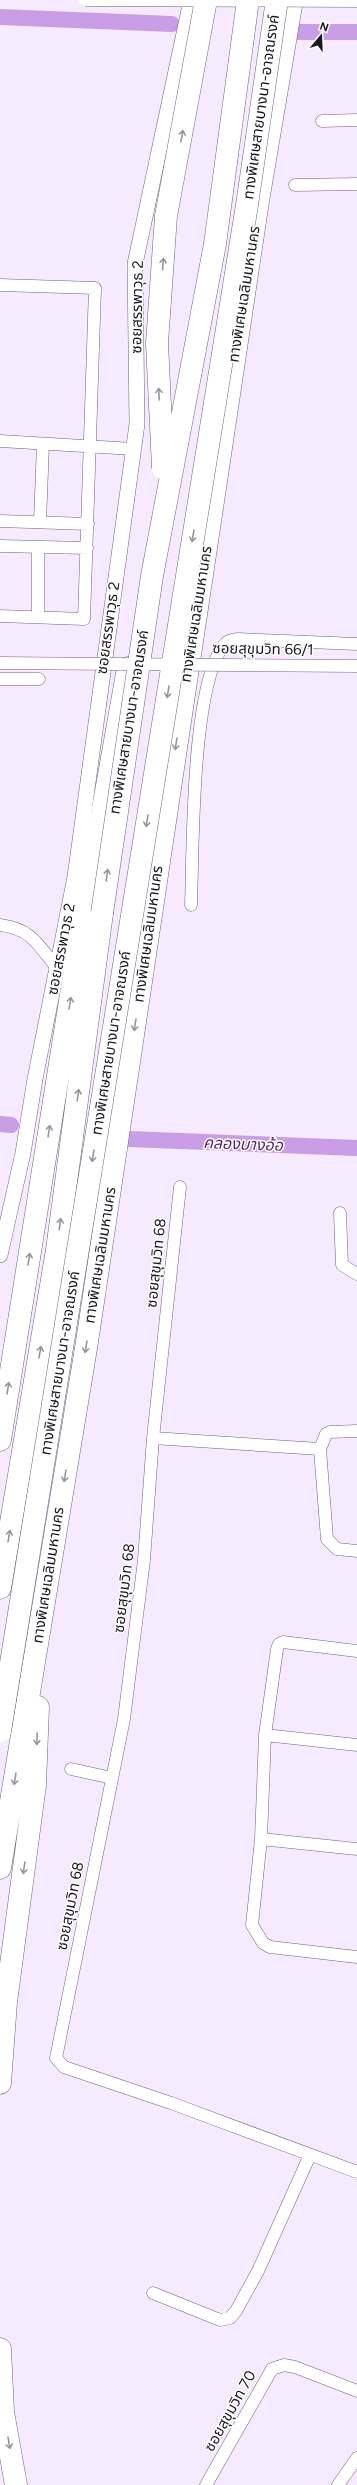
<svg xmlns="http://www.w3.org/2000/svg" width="357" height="2485" font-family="Figtree,'Noto Sans Thai',sans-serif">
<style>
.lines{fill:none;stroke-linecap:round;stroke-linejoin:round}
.canal{stroke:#c99ee6;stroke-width:16}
.minor-casing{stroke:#71617c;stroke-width:13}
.tertiary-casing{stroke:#71617c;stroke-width:16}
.motorway-casing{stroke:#71617c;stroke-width:23}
.minor{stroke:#fff;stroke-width:12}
.tertiary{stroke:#fff;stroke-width:15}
.motorway{stroke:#fff;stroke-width:22}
.minor-bridge-casing{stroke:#71617c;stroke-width:13;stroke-linecap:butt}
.motorway-bridge-casing{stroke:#71617c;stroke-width:23;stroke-linecap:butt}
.minor-bridge{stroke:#fff;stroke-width:12}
.motorway-bridge{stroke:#fff;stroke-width:22}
.oneway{stroke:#99969b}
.labels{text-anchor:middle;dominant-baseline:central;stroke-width:3;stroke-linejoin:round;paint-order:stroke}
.street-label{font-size:15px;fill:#1c1621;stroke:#fff}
.water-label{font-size:16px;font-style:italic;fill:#561f73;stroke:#fff}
</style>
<rect width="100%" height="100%" fill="#f6ebfe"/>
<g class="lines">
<path class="canal" d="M0,17L172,24
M296,32H357
M0,1124L11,1125
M129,1139L357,1148"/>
<g class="minor-casing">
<path id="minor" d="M322,121L357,120
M295,185L357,184
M0,285L95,288L84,619L0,616
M0,441L134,449
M0,521L88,524
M40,522L43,444
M0,546L87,548
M38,617V547
M0,679H39
M191,905C193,853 191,678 226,643C228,640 233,640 237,639L357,644
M0,925C32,929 38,945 57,968
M180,1187L153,1438L144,1560L124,1719L56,2058L64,2067L171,2103L357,2172
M340,1213L342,1265L357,1274
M153,1438L320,1449L326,1434L330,1432L357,1431
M320,1449L327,1539L337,1549L357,1551
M357,1651L283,1642L279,1644L277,1649L265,1735L261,1839L252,1925L263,1943L270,1947L357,1957
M265,1735L357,1745
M71,1769L112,1778
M261,1839L357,1849
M153,2293L220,2320L230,2318L236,2311L258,2271L310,2155
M206,2485L272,2369L284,2365L295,2367L357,2391
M338,2485L357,2458"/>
</g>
<g class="tertiary-casing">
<path id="tertiary" d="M0,1255L23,1153L35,1079L75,877L137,424L135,264L189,10"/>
</g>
<g class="motorway-casing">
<path id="motorway" d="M0,1440L80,938L128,668
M0,1588L57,1250L102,913
M0,1868L87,1342L258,201L292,0
M0,2083L6,2002L35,1785L38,1707
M0,2349L3,2412L16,2485"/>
</g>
<use href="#minor" class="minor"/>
<use href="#tertiary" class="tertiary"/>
<use href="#motorway" class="motorway"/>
<g class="minor-bridge-casing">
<path id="minor-bridge" d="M85,0L357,1
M0,663L357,666"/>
</g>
<g class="motorway-bridge-casing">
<path id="motorway-bridge" d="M163,468L157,343L166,216L206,0
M102,913L152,576L215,244L248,0
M0,1731L247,205L277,0"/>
</g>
<use href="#minor-bridge" class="minor-bridge"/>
<use href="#motorway-bridge" class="motorway-bridge"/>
</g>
<defs><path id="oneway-shaft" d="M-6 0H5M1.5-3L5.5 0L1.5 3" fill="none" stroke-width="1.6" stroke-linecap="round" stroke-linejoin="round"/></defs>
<g class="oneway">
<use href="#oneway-shaft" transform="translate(182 136) rotate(-79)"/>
<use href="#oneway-shaft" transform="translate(163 264) rotate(-86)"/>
<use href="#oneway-shaft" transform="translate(159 394) rotate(-93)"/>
<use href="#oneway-shaft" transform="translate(193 536) rotate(99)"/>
<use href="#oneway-shaft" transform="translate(168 692) rotate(99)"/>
<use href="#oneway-shaft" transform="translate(176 744) rotate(99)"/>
<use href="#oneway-shaft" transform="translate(147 821) rotate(99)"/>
<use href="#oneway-shaft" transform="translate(107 875) rotate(-82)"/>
<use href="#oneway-shaft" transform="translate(70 1003) rotate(-81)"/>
<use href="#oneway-shaft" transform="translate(135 1025) rotate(99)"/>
<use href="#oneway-shaft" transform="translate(78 1095) rotate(-82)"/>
<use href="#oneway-shaft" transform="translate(49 1131) rotate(-81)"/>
<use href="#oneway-shaft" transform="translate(93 1156) rotate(99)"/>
<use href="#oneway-shaft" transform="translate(60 1224) rotate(-82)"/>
<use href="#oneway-shaft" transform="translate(29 1259) rotate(-81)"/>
<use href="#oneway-shaft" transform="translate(86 1347) rotate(99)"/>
<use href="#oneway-shaft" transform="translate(40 1352) rotate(-80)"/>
<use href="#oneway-shaft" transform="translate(8 1388) rotate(-81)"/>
<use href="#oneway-shaft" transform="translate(65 1476) rotate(99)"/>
<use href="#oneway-shaft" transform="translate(9 1536) rotate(-80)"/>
<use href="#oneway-shaft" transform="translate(37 1739) rotate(92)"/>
<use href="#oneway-shaft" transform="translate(15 1779) rotate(99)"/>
<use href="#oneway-shaft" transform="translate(24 1868) rotate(98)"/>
<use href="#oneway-shaft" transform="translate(9 2443) rotate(80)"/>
</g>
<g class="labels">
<g class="street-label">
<text transform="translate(261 107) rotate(-82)">ทางพิเศษสายบางนา-อาจณรงค์</text>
<text transform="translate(244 294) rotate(-81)">ทางพิเศษเฉลิมมหานคร</text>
<text transform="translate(137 307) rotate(-89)">ซอยสรรพาวุธ 2</text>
<text transform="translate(196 614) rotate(-81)">ทางพิเศษเฉลิมมหานคร</text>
<text transform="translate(108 628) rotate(-82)">ซอยสรรพาวุธ 2</text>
<text transform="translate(263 649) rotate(1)">ซอยสุขุมวิท 66/1</text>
<text transform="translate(129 722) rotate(-81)">ทางพิเศษสายบางนา-อาจณรงค์</text>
<text transform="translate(148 934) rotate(-82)">ทางพิเศษเฉลิมมหานคร</text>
<text transform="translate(61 949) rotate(-79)">ซอยสรรพาวุธ 2</text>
<text transform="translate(111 1043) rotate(-81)">ทางพิเศษสายบางนา-อาจณรงค์</text>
<text transform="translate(100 1255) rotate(-81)">ทางพิเศษเฉลิมมหานคร</text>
<text transform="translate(156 1263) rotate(-84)">ซอยสุขุมวิท 68</text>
<text transform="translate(60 1363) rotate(-81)">ทางพิเศษสายบางนา-อาจณรงค์</text>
<text transform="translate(48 1575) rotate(-81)">ทางพิเศษเฉลิมมหานคร</text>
<text transform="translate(124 1588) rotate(-83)">ซอยสุขุมวิท 68</text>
<text transform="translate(70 1906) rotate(-79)">ซอยสุขุมวิท 68</text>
<text transform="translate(230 2411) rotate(-61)">ซอยสุขุมวิท 70</text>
</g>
<g class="water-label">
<text transform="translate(243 1144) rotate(2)">คลองบางอ้อ</text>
</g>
</g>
<g transform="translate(321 36) rotate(19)" stroke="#ffffff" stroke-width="3" paint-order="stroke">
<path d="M0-3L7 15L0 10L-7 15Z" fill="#1c1621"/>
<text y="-6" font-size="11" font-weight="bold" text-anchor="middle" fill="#1c1621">N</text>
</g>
</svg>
